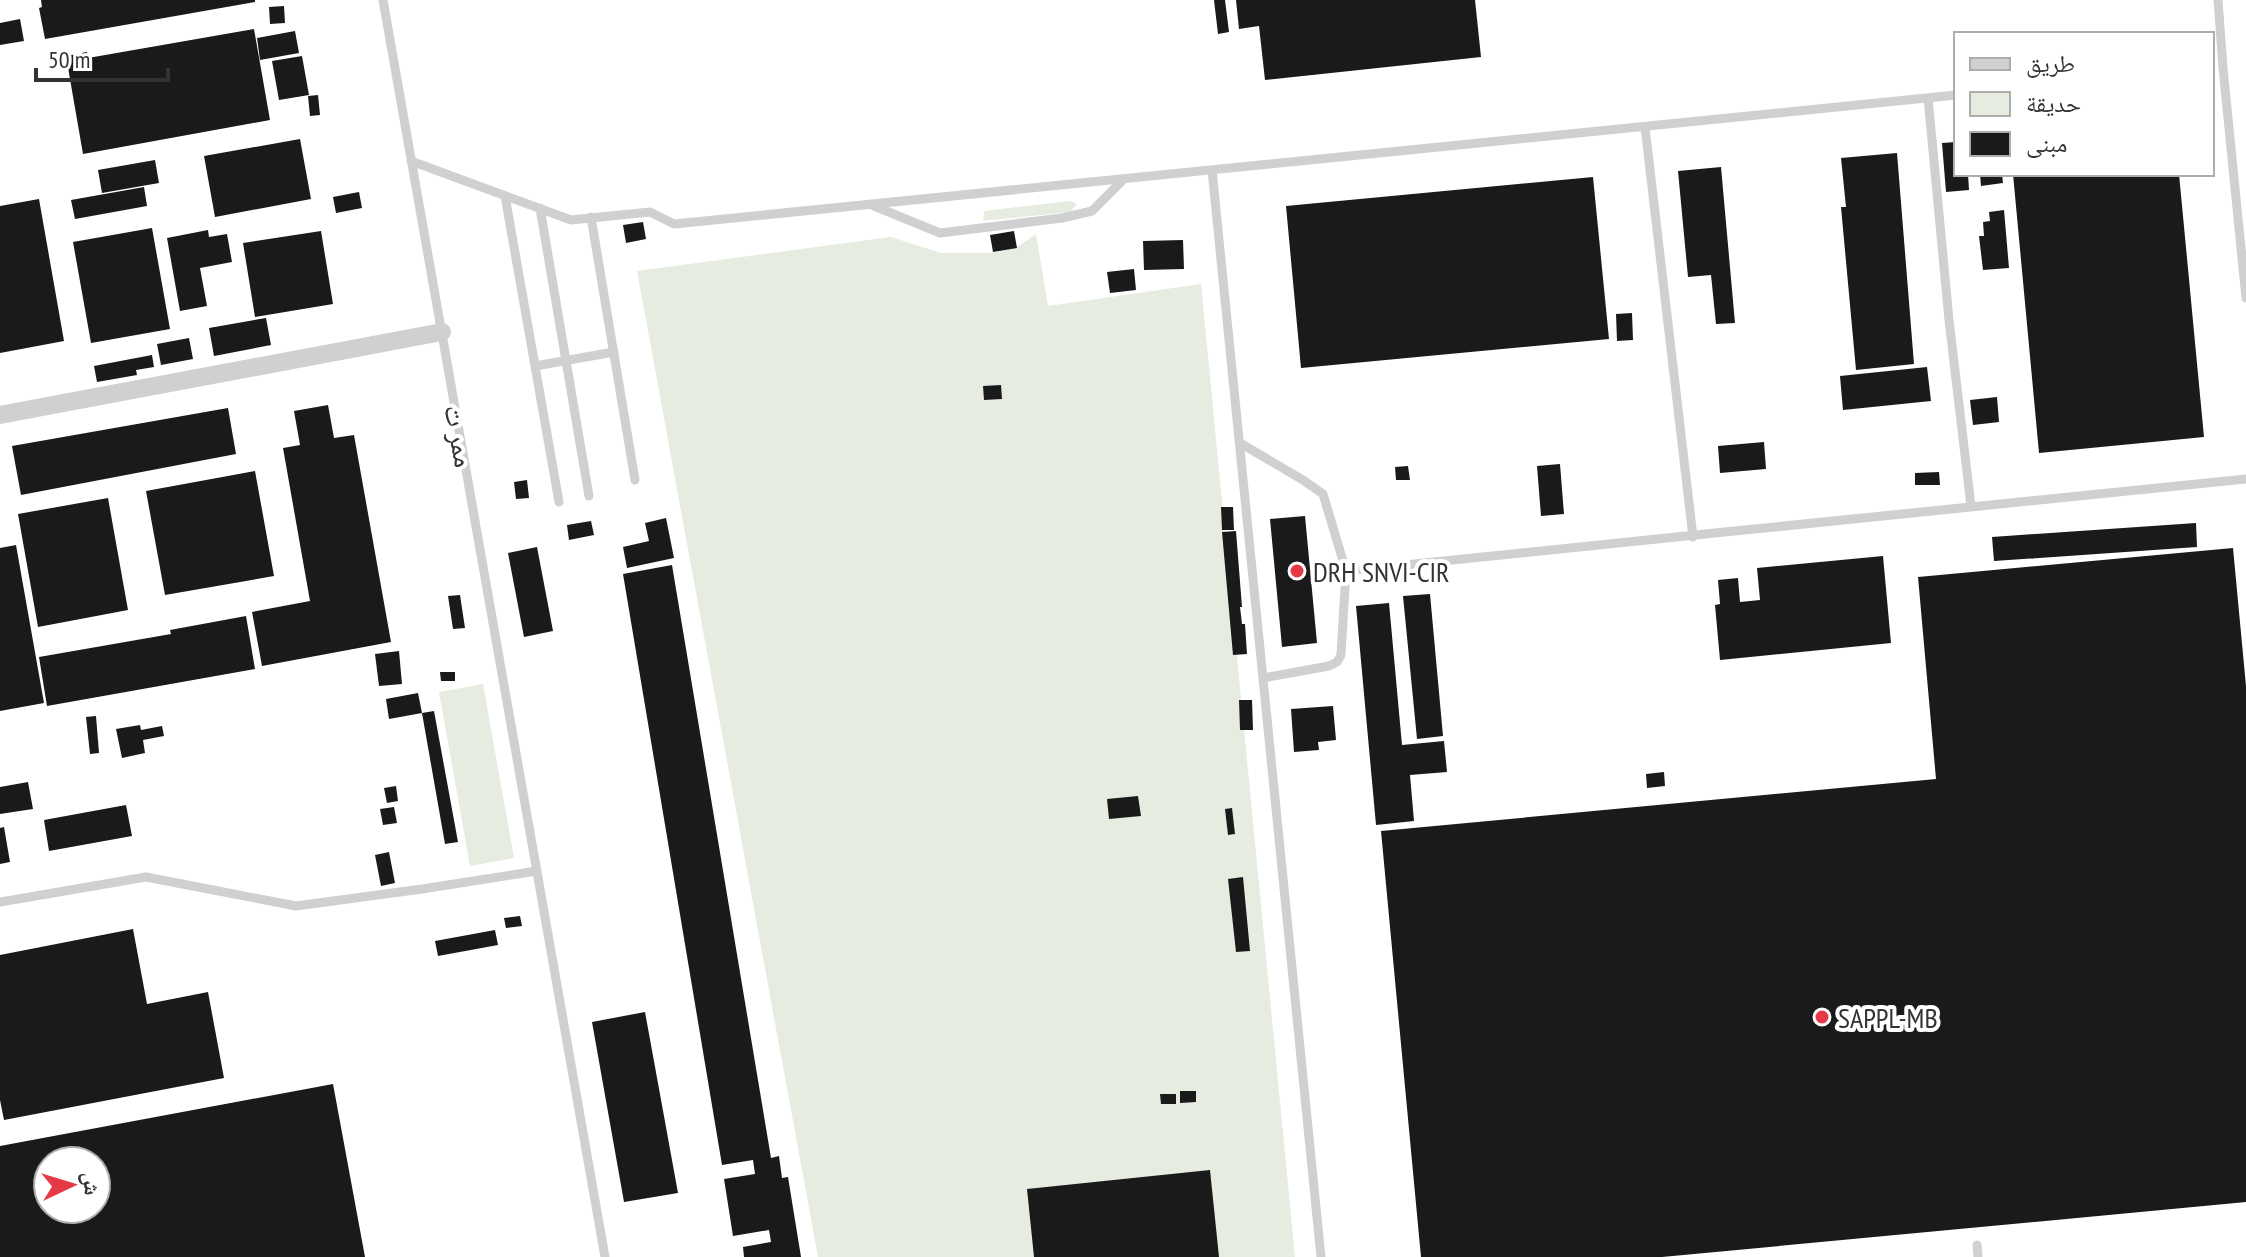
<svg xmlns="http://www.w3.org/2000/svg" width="2246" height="1257" font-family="'PT Sans Narrow','Noto Naskh Arabic',sans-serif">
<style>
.green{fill:#e6ecdf}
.building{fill:#1a1a1a;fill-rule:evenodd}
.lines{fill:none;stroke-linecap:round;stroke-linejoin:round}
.service{stroke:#d0d0d0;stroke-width:9}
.minor{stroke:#d0d0d0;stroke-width:18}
.poi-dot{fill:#e63946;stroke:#fff;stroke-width:3}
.labels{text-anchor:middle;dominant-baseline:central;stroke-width:8;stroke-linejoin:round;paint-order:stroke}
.street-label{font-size:28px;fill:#333;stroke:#fff}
.poi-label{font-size:28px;fill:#333;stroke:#fff;text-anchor:start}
</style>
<rect width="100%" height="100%" fill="#fff"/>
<path class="green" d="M1070,201L1077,204L1070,212L992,220H983L984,211Z
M1036,234L1048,306L1201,284L1295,1257H818L637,271L891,237L941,253H993L1017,247Z
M483,684L514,858L470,866L439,692Z"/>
<path class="building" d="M41,0H255V2L45,39L39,8L42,7Z
M1214,0H1225L1229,32L1218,34Z
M1236,0H1475L1481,57L1265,80L1259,26L1239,29Z
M284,6L285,23L270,24L269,7Z
M20,19L24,41L0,45V23Z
M254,29L270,120L83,154L66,56L87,52L88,58Z
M295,31L299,53L260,60L257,38Z
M302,56L309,95L279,100L272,61Z
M318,95L320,115L310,116L308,96Z
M300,139L311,199L215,217L204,156Z
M1956,142V174H1968L1969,190L1946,192L1942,143Z
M1897,153L1914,364L1856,370L1841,207H1846L1841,158Z
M155,160L159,183L102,193L98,170Z
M1721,167L1735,323L1716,324L1711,275L1688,277L1678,171Z
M1980,174H2002L2003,183L1981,186Z
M2013,174H2179L2204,437L2039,453Z
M1593,177L1609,339L1301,368L1286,206Z
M144,187L147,206L75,219L71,200Z
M359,192L362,208L336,213L333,197Z
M39,199L64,341L0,353V206Z
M2004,210L2009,268L1983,270L1979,236H1984L1983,222L1990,221L1989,212Z
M643,222L646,239L626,243L623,225Z
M152,228L170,329L91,343L73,242Z
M208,230L209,237L227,234L232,262L200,268L207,306L180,311L167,238Z
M321,231L333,304L255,317L243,243Z
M1014,231L1017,248L993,252L990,235Z
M1183,240L1184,269L1144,270L1143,241Z
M1134,269L1136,290L1110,293L1107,272Z
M1632,313L1633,340L1617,341L1616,314Z
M266,318L271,345L214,356L209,328Z
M189,338L193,359L161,365L157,344Z
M152,355L154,367L136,370L137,375L97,382L94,366Z
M1927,367L1931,401L1843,410L1840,376Z
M1001,385L1002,399L984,400L983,386Z
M1997,397L1999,422L1973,425L1970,400Z
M328,405L334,438L354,435L391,642L262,666L252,612L310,601L283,448L300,445L294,411Z
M228,408L236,454L21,495L12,446Z
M1764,442L1766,469L1720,473L1718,446Z
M1560,464L1564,514L1541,516L1537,466Z
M1408,466L1410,480H1396L1395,467Z
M255,471L274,576L165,595L146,491Z
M1939,472L1940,485H1915V473Z
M527,480L529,498L516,499L514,482Z
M108,498L128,610L38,627L18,514Z
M1221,507H1233L1234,530H1222Z
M1305,516L1317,643L1282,647L1270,519Z
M666,518L674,558L627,568L623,547L649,541L645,523Z
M591,521L594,535L569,540L567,525Z
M2196,523L2197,547L1994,561L1992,537Z
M1236,531L1242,607H1240L1242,624H1245L1247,654L1233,655L1222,532Z
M16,545L44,703L0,711V548Z
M537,547L553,631L524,637L508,553Z
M2233,548L2246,686V1202L1662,1257H1421L1381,831L1936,779L1918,577Z
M1883,556L1891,643L1720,660L1715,605L1720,604L1718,580L1738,578L1740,602L1760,600L1757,568Z
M672,565L771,1158L779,1156L782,1178L788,1177L801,1257H744L743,1247L771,1242L769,1230L733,1236L724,1179L755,1174L753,1160L722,1165L623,574Z
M1430,594L1443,736L1417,739L1403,596Z
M460,595L465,628L453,629L448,596Z
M1389,603L1402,745L1444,741L1447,772L1410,775L1414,821L1376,825L1356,606Z
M246,616L255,669L47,706L39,657L171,634L170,630Z
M399,651L402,684L379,686L375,654Z
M440,672H455V681H441Z
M418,693L422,713L389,719L386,699Z
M1239,700H1252L1253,730H1240Z
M1333,706L1336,740L1318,742L1319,750L1294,752L1291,709Z
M434,711L458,842L445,844L422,713Z
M96,716L99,753L90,754L86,717Z
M140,725L141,730L162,726L164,736L143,740L145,753L122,758L116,729Z
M1664,772L1665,786L1647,788L1646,774Z
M28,782L33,809L0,814V787Z
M396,786L398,801L387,803L384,788Z
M1138,796L1141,816L1109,819L1107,799Z
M126,805L132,836L49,851L44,820Z
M394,807L397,823L383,825L380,809Z
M1232,808L1235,834L1228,835L1225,809Z
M4,827L10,862L0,864V828Z
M389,852L395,883L381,886L375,855Z
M1243,877L1250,951L1236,952L1228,879Z
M520,916L522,926L506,928L504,918Z
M133,929L147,1004L208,992L224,1078L4,1120L0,1100V955Z
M495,930L498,945L438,956L435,941Z
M645,1012L678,1193L624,1202L592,1022Z
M333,1084L365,1257H0V1146ZM48,1161H96V1209H48Z
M1180,1091H1196V1102L1180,1103Z
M1160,1094H1176V1104H1161Z
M1210,1170L1219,1257H1034L1027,1189Z"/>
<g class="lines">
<path class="service" d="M383,0L605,1257
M2218,0L2223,68L2246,298
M1928,98L1949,320L1971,506
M1645,127L1693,537
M411,161L571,220L650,212L674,224L1956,95
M1212,170L1321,1257
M505,196L559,502
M874,206L940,233L1062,218L1092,211L1124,179
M540,208L589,496
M591,217L635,480
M535,366L614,352
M1240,443L1303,480L1323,494L1346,571C1646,541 1946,508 2246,479
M1263,678L1329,666L1337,662L1341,655L1346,571
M0,902L146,877L296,906L422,889L537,871
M1977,1245L1978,1257"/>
<path class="minor" d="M0,415L442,332"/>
</g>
<g class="poi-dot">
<circle cx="1297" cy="571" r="8"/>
<circle cx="1822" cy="1017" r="8"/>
</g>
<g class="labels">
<g class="street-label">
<text transform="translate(460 436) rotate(80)">ممر ت</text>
</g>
<g class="poi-label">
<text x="1313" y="571">DRH SNVI-CIR</text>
<text x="1838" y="1017">SAPPL-MB</text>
</g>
</g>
<rect x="1954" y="32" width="260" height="144" fill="#ffffff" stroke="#adadad" stroke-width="2"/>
<rect x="1970" y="58" width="40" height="12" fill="#d0d0d0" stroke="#adadad" stroke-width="2"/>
<text x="2026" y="72" font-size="24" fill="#333333">طريق</text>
<rect x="1970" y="92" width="40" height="24" fill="#e6ecdf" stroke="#adadad" stroke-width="2"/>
<text x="2026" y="112" font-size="24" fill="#333333">حديقة</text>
<rect x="1970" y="132" width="40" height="24" fill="#1a1a1a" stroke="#adadad" stroke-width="2"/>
<text x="2026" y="152" font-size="24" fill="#333333">مبنى</text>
<g transform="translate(72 1185) rotate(86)"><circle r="38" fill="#ffffff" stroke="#adadad" stroke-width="2"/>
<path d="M0-6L14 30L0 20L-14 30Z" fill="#e63946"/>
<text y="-12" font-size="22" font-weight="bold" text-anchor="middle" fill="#333333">ش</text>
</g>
<path d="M36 68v12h132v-12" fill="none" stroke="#333333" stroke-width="4"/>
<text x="48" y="68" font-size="24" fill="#333333" stroke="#ffffff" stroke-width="6" paint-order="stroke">50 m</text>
</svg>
